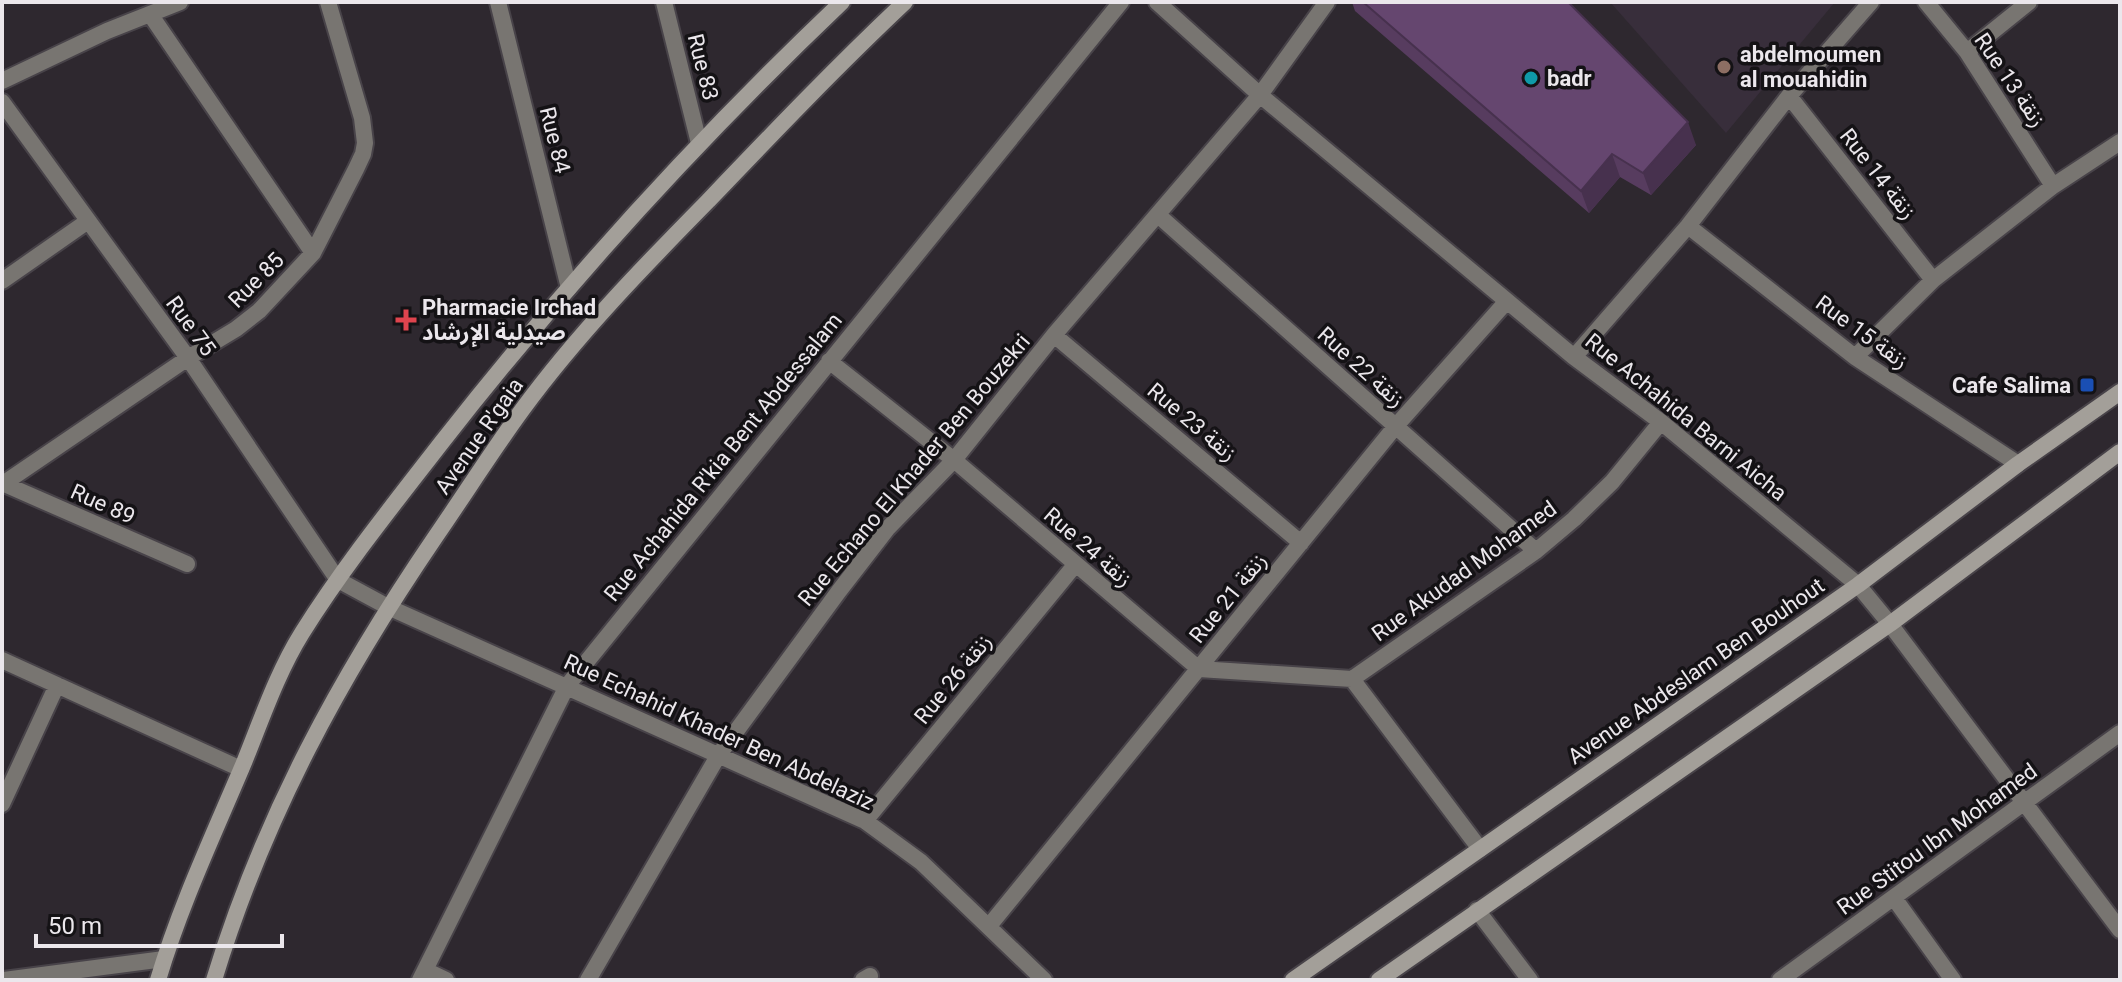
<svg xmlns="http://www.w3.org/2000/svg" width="2122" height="982" font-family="Roboto,'Noto Sans Arabic',sans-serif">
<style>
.built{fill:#382e3b}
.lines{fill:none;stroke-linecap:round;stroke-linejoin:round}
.street-casing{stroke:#484349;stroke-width:20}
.secondary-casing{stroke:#484349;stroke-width:20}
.street{stroke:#787571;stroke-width:16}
.secondary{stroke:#a39f99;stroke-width:16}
.wall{fill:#573c5f}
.shaded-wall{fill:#47314e}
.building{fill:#65466f;stroke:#47314e;stroke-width:2}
.education-dot{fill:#8d6e63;stroke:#141215;stroke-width:3}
.culture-dot{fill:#0f9aa8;stroke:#141215;stroke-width:3}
.health-dot{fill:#e0444e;stroke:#141215;stroke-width:3}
.transit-dot{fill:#1a4fb4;stroke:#141215;stroke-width:3}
.labels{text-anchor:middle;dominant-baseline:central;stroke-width:7;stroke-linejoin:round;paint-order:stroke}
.poi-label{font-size:22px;font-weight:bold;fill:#ebe7ec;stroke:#141215;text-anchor:start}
.street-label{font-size:22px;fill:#ebe7ec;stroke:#141215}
</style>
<rect width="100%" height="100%" fill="#2e282f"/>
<path class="built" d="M1610,2H1835L1726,133Z"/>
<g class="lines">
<g class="street-casing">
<path id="street" d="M498,2L569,288
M664,2L699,143
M1157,2L1260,95L1507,301L1574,357L1661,422L1858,585L1890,624L2120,930
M1926,2L1967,52L2053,186
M150,14L313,253
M1967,52L2029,2
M2,81L107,31L180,2
M1789,96L1933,280
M2,102L188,358L338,580L388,607L865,821L921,862L1044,980
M1158,215L1536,551
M1688,226L1855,357L2018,464
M2,281L88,221
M1054,335L1301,543
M1574,357L1688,226L1789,96L1871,2
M1855,357L1933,280L2053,186L2120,142
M829,361L954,460L1199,669L1352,679
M2,483L187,564
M3,484L188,358L236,329L259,311L313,253L356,169L363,154L365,143L362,118L328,2
M2,660L241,769
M1352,679L1536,551L1574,519L1612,482L1661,422
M1352,679L1480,849
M2,804L57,685
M865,821L1075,565
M1894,898L1953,980
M1477,910L1530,980
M989,926L1395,427L1507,301
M425,970L446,980
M4,980L164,959
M420,980L567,686L1121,2
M588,980L718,756L839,591L887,529L954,460L1054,335L1260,95L1327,2
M863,980L870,976
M1780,980L2120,733"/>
</g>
<g class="secondary-casing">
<path id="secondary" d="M158,980C180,906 213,836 243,765C261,721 277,673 302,633C344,566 394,504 442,442C565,285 698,139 842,2
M214,980C264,816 340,677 436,536C465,494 492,451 522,410C577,335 643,267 708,201C773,133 837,66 905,2
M1293,980L1858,585L2018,464L2120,392
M1379,980L1890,624L2120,452"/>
</g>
<use href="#street" class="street"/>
<use href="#secondary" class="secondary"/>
</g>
<path class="wall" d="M1352,2H1568L1696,145L1651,195L1620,177L1589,213L1355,11Z"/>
<path class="shaded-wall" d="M1688,122L1696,145L1651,195L1643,173Z
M1612,154L1620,177L1589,213L1581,191Z"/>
<path class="building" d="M1363,2H1568L1688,122L1643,173L1612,154L1581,191Z"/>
<circle class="education-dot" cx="1724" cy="67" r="8"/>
<circle class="culture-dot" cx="1531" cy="78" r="8"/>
<path class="health-dot" d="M402 308h8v8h8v8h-8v8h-8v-8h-8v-8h8z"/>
<rect class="transit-dot" x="2079" y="377" width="16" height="16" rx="4"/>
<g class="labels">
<g class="poi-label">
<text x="1740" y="54">abdelmoumen<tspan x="1740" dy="25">al mouahidin</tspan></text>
<text x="1547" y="78">badr</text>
<text x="422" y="307">Pharmacie Irchad<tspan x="422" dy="25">صيدلية الإرشاد</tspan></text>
<text x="2071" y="385" text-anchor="end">Cafe Salima</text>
</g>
<g class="street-label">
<text transform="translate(703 67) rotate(76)">Rue 83</text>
<text transform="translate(2010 80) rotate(56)">Rue 13 زنقة</text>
<text transform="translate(555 140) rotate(76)">Rue 84</text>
<text transform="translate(1878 174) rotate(52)">Rue 14 زنقة</text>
<text transform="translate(256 280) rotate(-45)">Rue 85</text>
<text transform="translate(191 326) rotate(54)">Rue 75</text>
<text transform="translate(1862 332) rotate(36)">Rue 15 زنقة</text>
<text transform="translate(1361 367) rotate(42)">Rue 22 زنقة</text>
<text transform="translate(1686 417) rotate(39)">Rue Achahida Barni Aicha</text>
<text transform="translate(1192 422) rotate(40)">Rue 23 زنقة</text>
<text transform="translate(479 436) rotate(-55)">Avenue R'gaia</text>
<text transform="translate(723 457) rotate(-51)">Rue Achahida R'kia Bent Abdessalam</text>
<text transform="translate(914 470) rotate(-50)">Rue Echano El Khader Ben Bouzekri</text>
<text transform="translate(103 504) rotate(24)">Rue 89</text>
<text transform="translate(1088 547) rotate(41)">Rue 24 زنقة</text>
<text transform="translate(1464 571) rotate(-36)">Rue Akudad Mohamed</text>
<text transform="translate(1228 598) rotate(-51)">Rue 21 زنقة</text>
<text transform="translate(1696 671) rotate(-35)">Avenue Abdeslam Ben Bouhout</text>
<text transform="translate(953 679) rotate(-51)">Rue 26 زنقة</text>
<text transform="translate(719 732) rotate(25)">Rue Echahid Khader Ben Abdelaziz</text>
<text transform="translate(1937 839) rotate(-36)">Rue Stitou Ibn Mohamed</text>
</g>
</g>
<rect width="2122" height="982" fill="none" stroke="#ebe7ec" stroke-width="8"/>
<path d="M36 934v12h246v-12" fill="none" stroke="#ebe7ec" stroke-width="4"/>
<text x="48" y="934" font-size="24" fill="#ebe7ec" stroke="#141215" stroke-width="6" paint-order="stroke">50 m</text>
</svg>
